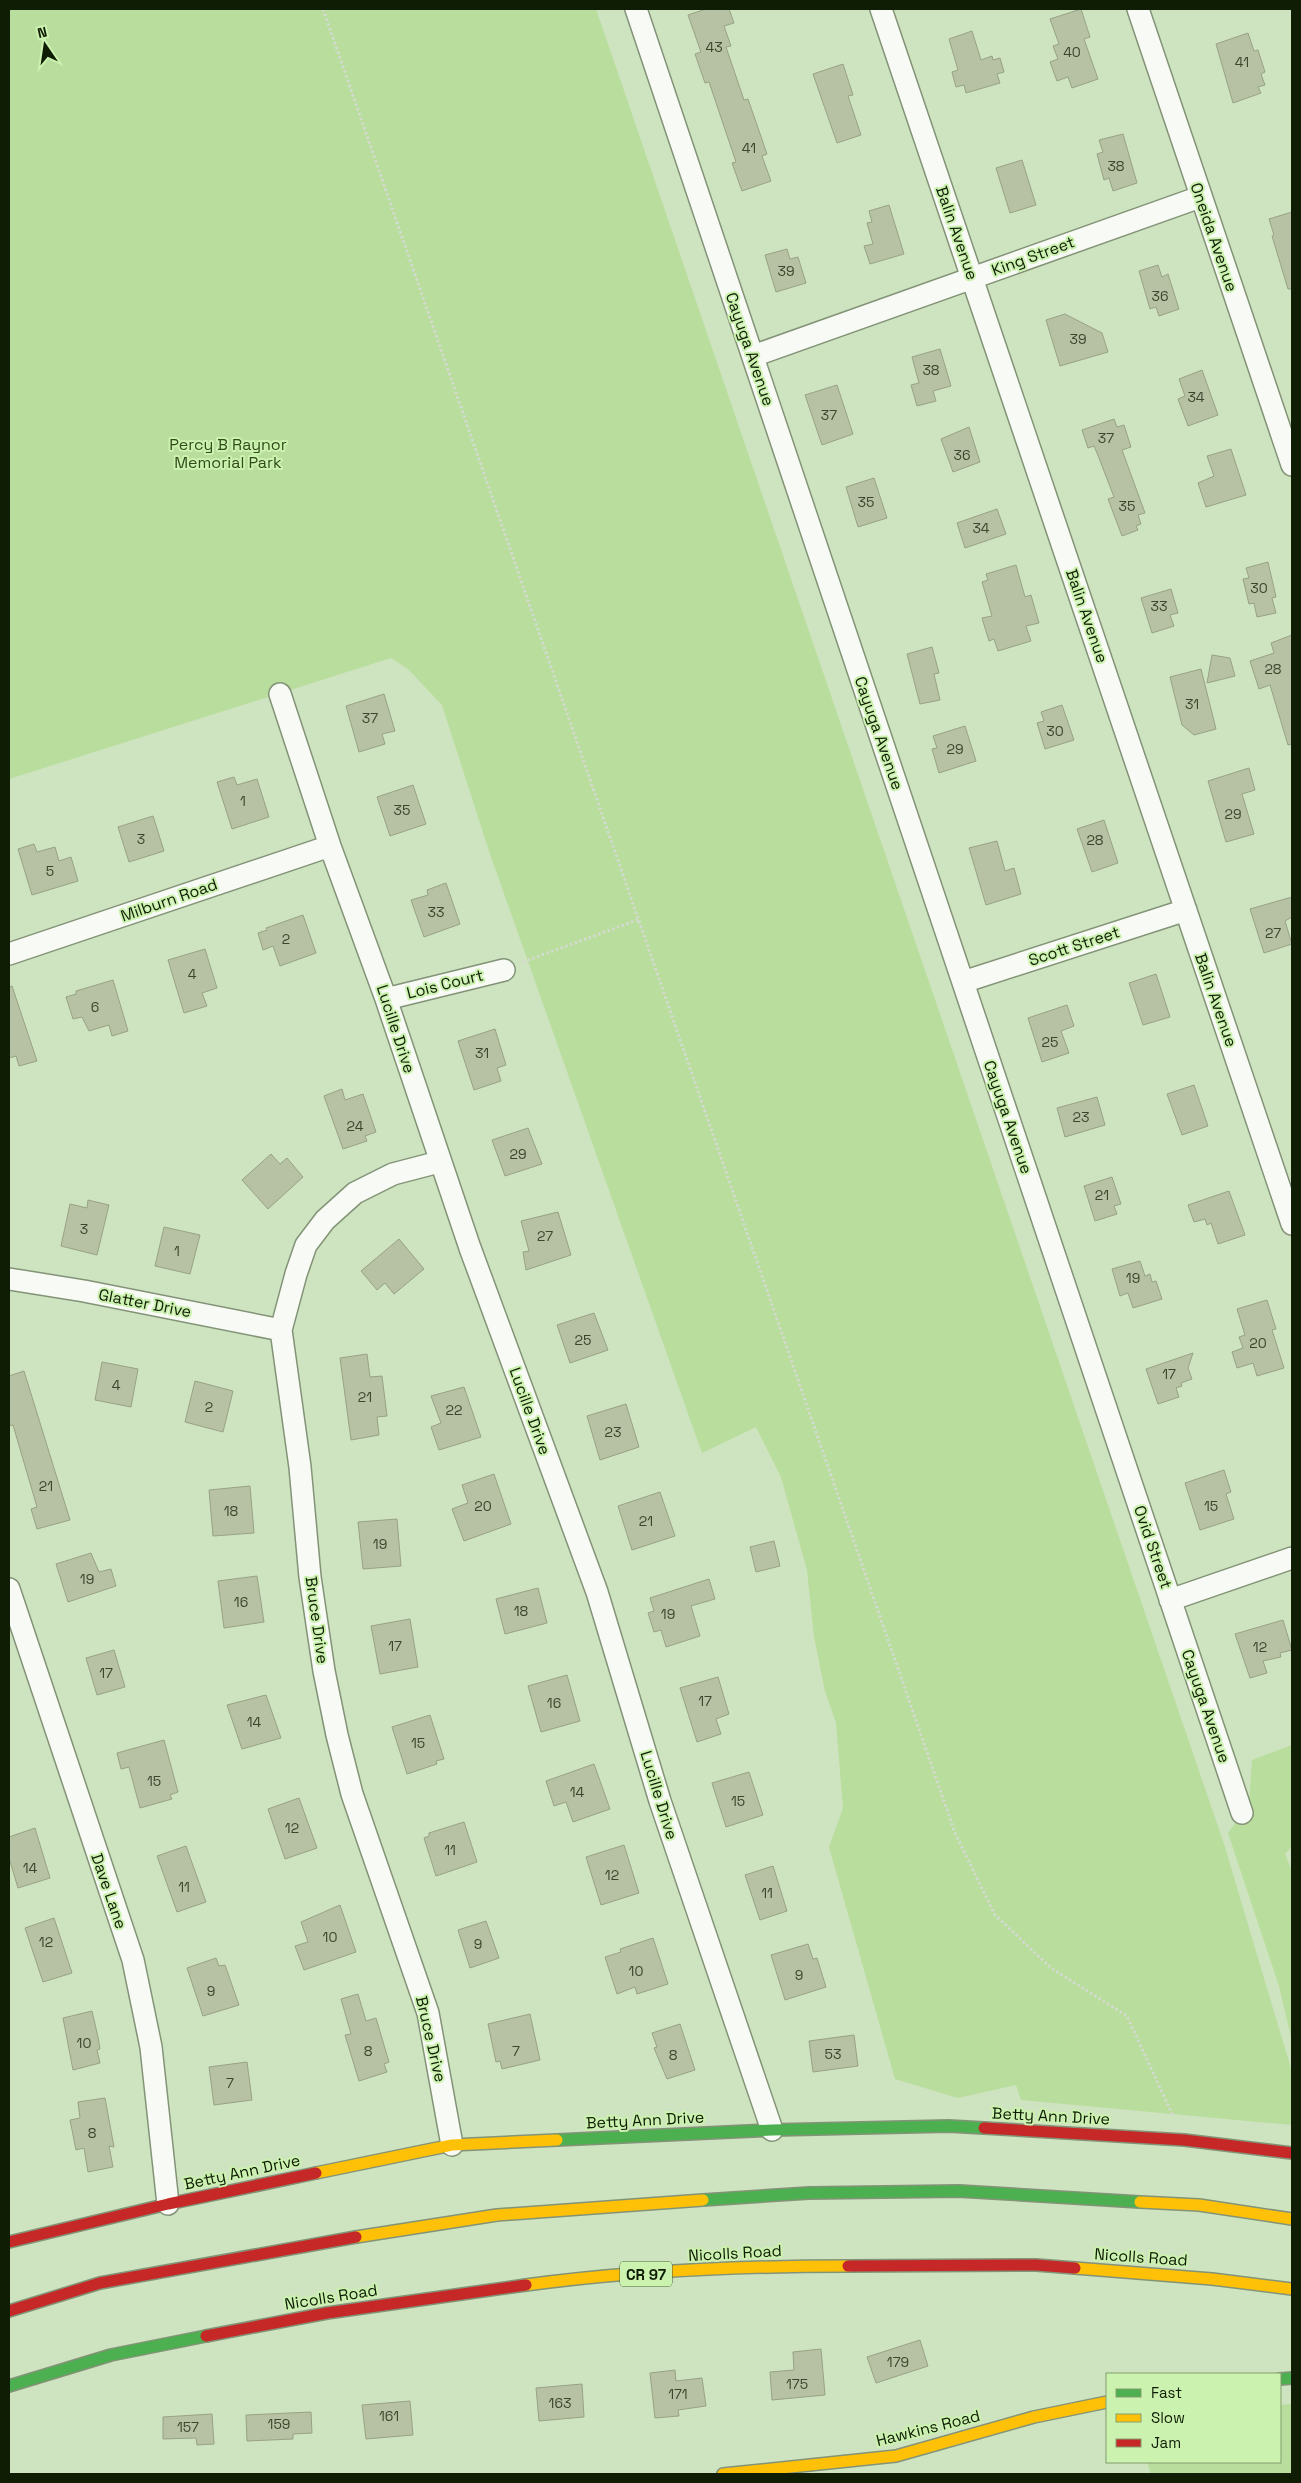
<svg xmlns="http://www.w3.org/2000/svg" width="1301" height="2483" font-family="'Space Grotesk',sans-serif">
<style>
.green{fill:#b8dd9c}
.building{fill:#b7c2a4;stroke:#98a284}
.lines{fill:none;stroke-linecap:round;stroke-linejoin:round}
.street-casing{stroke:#839377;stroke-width:24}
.fast-casing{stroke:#839377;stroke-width:14}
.slow-casing{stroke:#839377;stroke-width:14}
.jam-casing{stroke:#839377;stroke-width:14}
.path{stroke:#d3dace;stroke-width:3;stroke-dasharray:2.5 2.5;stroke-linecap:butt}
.street{stroke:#f8fbf5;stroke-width:21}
.fast{stroke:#4caf50;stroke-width:11}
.slow{stroke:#ffc107;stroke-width:11}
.jam{stroke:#c62828;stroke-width:11}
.labels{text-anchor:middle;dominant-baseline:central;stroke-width:4;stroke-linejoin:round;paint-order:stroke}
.number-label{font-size:14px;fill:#3a462d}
.shield{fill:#ccf2b0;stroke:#485d38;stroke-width:1}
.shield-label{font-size:15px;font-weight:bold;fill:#101d05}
.street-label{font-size:16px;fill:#101d05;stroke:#ccf2b0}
.park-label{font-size:16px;fill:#324b1b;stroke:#ccf2b0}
</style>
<rect width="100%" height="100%" fill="#cee3bf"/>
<path class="green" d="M9,9H596L1224,1844L1292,2072V2125L1021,2100L1016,2085L958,2098L895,2079L829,1847L843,1808L836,1723L825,1691L814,1637L807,1570L781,1477L756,1427L702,1453L490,854L442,705L408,669L391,658L9,779Z
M1292,1745V1846L1285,1854L1292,1871V2041L1279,1986L1228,1833L1249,1804L1252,1760Z
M1292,2404V2474H1151L1147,2462H1280V2405Z"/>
<path class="building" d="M706,9H729L734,23L724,26L731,46L726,47L744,100L748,99L767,154L762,156L771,181L742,191L732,163L736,162L709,82L705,83L695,54L701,52L688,15Z
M1081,9L1090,37L1084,39L1098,79L1072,88L1068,77L1057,81L1050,62L1058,59L1053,46L1059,44L1050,19Z
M972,31L981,60L992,56L993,60L1000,58L1004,72L997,74L1000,83L966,93L964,85L956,87L952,72L958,70L949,39Z
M1248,33L1254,51L1258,50L1265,72L1261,74L1265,85L1258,87L1261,93L1233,103L1216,44Z
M843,64L853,95L848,96L861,135L837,143L813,74Z
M1123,134L1137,183L1113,191L1109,178L1104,180L1097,154L1103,152L1099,140Z
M1022,160L1036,205L1010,213L996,168Z
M889,205L904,254L870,264L864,246L873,244L867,223L872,222L869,211Z
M1292,212V289H1288L1272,236L1274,235L1269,219Z
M787,249L790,259L798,257L806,283L776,292L765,255Z
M1158,265L1162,277L1168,274L1179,309L1159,316L1156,307L1150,309L1139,271Z
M1065,314L1102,333L1108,352L1060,366L1046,320Z
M940,349L951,386L933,391L936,401L917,406L911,385L919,383L912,357Z
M1202,370L1218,415L1188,426L1178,399L1185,396L1179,379Z
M837,385L853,434L822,445L805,395Z
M1114,419L1117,427L1124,425L1131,447L1122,450L1145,513L1138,515L1141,524L1136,526L1138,530L1122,536L1108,499L1114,497L1099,458L1094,446L1088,448L1082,430Z
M969,427L980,462L953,472L941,439Z
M1231,449L1246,495L1206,507L1198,483L1214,476L1207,456Z
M874,478L887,518L858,527L846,487Z
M997,509L1006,534L965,548L957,523Z
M1268,562L1276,597L1272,598L1276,613L1257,617L1254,603L1249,604L1243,579L1249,578L1246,568Z
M1016,565L1025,597L1031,595L1039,623L1026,626L1031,641L998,651L994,639L989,641L982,618L992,616L982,582L988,580L986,574Z
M1171,589L1178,613L1170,615L1174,626L1152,633L1141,598Z
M1292,635V744L1288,745L1270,685L1259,689L1250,661L1274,653L1271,643Z
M932,647L939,673L934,674L940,700L920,704L907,654Z
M1212,655L1230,658L1235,676L1207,683Z
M1201,669L1216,729L1194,735L1182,725L1170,677Z
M384,694L395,731L382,734L385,744L359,752L346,706Z
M1062,705L1074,740L1045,749L1037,723L1044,721L1041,712Z
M965,726L976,761L939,773L932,749L937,748L933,736Z
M1249,768L1255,790L1242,794L1254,834L1226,842L1208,781Z
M234,777L237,785L257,779L269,817L232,829L217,782Z
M413,785L426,824L390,836L377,797Z
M153,816L164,851L129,862L118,827Z
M1104,820L1118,863L1092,872L1077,829Z
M997,841L1005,871L1014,868L1021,894L986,905L969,848Z
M34,844L37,852L55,847L59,861L71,857L78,881L32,895L18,849Z
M446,883L460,924L424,937L411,900L428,895L427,890Z
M1292,897V917L1285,921L1292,944L1264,953L1250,909Z
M303,915L316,953L280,966L273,946L263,950L258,933L267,930L266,928Z
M205,949L217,988L202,993L207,1006L184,1013L168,960Z
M1156,974L1170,1017L1143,1025L1129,983Z
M113,980L128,1031L112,1036L109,1025L89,1031L82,1017L73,1019L66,997L76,994V991Z
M12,986L37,1061L19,1066L16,1056L9,1058V987Z
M1067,1005L1074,1026L1061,1031L1069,1053L1042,1062L1028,1018Z
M495,1029L506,1065L497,1068L501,1081L474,1090L458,1041Z
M1194,1085L1208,1126L1182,1135L1167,1094Z
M342,1089L345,1100L363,1094L376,1132L365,1136L367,1141L343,1149L324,1096Z
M1097,1097L1105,1125L1065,1137L1057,1108Z
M528,1128L542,1164L505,1176L492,1140Z
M271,1154L280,1164L287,1158L303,1177L268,1209L242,1180Z
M1112,1177L1121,1204L1114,1206L1117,1214L1095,1221L1084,1186Z
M1229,1191L1245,1235L1218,1244L1211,1223L1207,1225L1205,1219L1194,1222L1188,1205Z
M88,1200L109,1205L97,1255L61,1246L70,1204L87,1208Z
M558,1212L571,1255L526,1270L523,1252L529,1251L521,1221Z
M164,1227L200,1235L190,1274L155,1266Z
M399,1239L424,1269L394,1294L385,1283L377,1290L361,1271Z
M1140,1261L1145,1276L1150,1274L1152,1282L1156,1281L1162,1299L1133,1308L1128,1293L1120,1296L1112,1269Z
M1267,1300L1276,1329L1272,1330L1284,1368L1257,1376L1253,1363L1237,1368L1232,1352L1243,1348L1239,1337L1245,1335L1237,1309Z
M594,1313L608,1350L570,1363L557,1325Z
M1193,1353L1188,1368L1192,1379L1181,1383L1182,1386L1176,1388L1179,1397L1158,1404L1146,1369Z
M367,1354L370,1377L382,1376L387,1416L377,1417L379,1435L351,1440L340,1358Z
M102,1362L138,1369L131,1407L95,1400Z
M24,1371L70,1520L37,1529L31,1509L37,1507L13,1425L9,1426V1376Z
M195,1381L233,1391L223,1432L185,1422Z
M464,1387L481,1437L439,1450L431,1427L441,1423L431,1396Z
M626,1404L639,1447L600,1460L587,1416Z
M1224,1470L1231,1492L1226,1494L1234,1519L1200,1530L1185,1483Z
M494,1474L511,1524L464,1541L452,1509L468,1503L462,1485Z
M250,1486L254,1533L213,1536L209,1490Z
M660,1492L675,1536L632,1550L618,1506Z
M397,1519L401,1566L363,1569L358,1522Z
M774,1541L780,1566L756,1572L750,1547Z
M91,1553L99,1572L111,1569L116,1586L68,1602L56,1564Z
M257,1576L264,1622L224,1628L218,1581Z
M709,1579L715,1599L691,1606L700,1636L666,1647L661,1630L654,1632L648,1613L654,1611L650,1598Z
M538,1588L547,1623L505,1634L496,1599Z
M410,1619L418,1667L380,1674L371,1626Z
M1283,1620L1292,1650L1280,1653L1281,1657L1263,1661L1267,1673L1250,1678L1235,1634Z
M114,1650L125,1687L97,1695L86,1658Z
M567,1675L580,1721L541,1732L528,1686Z
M718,1677L729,1714L716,1719L721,1734L697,1742L680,1688Z
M266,1695L281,1738L242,1749L227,1705Z
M430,1715L444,1759L436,1761L437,1764L407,1774L392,1727Z
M164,1740L178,1792L170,1795L172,1799L140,1808L129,1767L121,1769L117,1753Z
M594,1764L610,1809L573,1822L566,1802L554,1806L546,1781Z
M749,1772L763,1815L726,1827L712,1783Z
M299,1798L317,1848L285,1859L268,1809Z
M464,1822L477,1862L436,1876L424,1838L429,1836V1833Z
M35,1828L50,1878L18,1888L9,1858V1837Z
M624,1845L639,1893L601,1905L586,1857Z
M186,1846L206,1902L177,1912L157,1856Z
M773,1866L787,1911L760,1920L745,1875Z
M340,1905L356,1952L304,1970L295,1946L308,1942L301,1922Z
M54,1918L72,1973L43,1982L25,1928Z
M486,1921L499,1958L470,1968L458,1930Z
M653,1938L668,1984L637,1994L635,1987L617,1994L605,1957L621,1952L620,1949Z
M808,1944L813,1959L817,1958L826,1987L785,2000L771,1955Z
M216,1958L219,1966L225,1965L239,2005L203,2016L187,1968Z
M358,1994L366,2021L376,2018L389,2062L384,2064L387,2072L359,2081L345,2035L351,2034L341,1999Z
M92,2011L98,2037L100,2049L97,2050L100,2063L73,2070L63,2018Z
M530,2014L540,2060L502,2069L500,2061L496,2062L488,2024Z
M680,2024L695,2070L667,2079L654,2048L657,2047L652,2033Z
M854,2035L858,2066L813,2072L809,2041Z
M247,2062L252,2100L214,2105L209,2067Z
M105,2098L114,2147L109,2146L113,2167L88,2172L84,2148L76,2150L70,2120L80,2118L78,2102Z
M920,2340L928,2366L876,2383L867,2357Z
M821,2349L825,2395L772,2400L770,2372L794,2370L793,2352Z
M675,2370L676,2381L702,2378L706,2406L678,2410L679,2416L655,2418L650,2373Z
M582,2384L584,2417L539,2421L536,2388Z
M410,2401L413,2435L366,2439L362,2405Z
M311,2412L312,2433L293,2434V2439L247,2441L246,2415Z
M212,2414L214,2444L197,2445L196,2438L163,2439V2417Z"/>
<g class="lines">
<g class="street-casing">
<path id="street" d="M636,9L1242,1813
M881,9L1292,1224
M1138,9L1292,465
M753,356L1200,197
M280,694L330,846L386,999L470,1248L597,1592L660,1801L772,2130
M9,954L330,846
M963,982L1186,910
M386,999L504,970
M439,1162L393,1174L355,1193L325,1220L306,1245L296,1274L281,1330L300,1467L310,1577L324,1671L337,1735L352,1794L428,2013L452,2145
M9,1279L84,1291L281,1330
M9,1589L133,1960L151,2047L168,2204
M1170,1600L1292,1558"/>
</g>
<g class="fast-casing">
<path id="fast" d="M557,2140L772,2130L949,2126L984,2128
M703,2200L809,2193L959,2191L1140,2202
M1280,2379L1292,2378
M9,2386L111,2355L206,2336"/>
</g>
<g class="slow-casing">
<path id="slow" d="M316,2173L452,2145L557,2140
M1140,2202L1199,2205L1292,2219
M356,2237L497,2215L703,2200
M1075,2268L1212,2279L1292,2289
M526,2285C630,2271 743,2266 848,2266
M723,2474L896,2456L1034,2417L1107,2402"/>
</g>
<g class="jam-casing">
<path id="jam" d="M984,2128L1184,2140L1292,2153
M9,2242L168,2204L316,2173
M848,2266L1036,2265L1075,2268
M9,2311L100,2283L356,2237
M206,2336L327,2313L526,2285"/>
</g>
<path class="path" d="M323,9L955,1833L995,1915L1051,1968L1127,2016L1173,2116
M523,962L640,919"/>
<use href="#street" class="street"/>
<use href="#fast" class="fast"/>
<use href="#slow" class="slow"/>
<use href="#jam" class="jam"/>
</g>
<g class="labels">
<g class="number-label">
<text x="714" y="47">43</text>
<text x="1072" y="52">40</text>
<text x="1242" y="62">41</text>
<text x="749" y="148">41</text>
<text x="1116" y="166">38</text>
<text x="786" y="271">39</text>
<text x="1160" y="296">36</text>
<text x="1078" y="339">39</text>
<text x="931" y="370">38</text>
<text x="1196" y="397">34</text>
<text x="829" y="415">37</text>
<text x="1106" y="438">37</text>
<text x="962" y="455">36</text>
<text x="866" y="502">35</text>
<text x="1127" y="506">35</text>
<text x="981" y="528">34</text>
<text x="1259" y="588">30</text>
<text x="1159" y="606">33</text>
<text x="1273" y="669">28</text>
<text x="1192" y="704">31</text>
<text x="370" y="718">37</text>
<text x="1055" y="731">30</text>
<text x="955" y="749">29</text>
<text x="243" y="801">1</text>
<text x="402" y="810">35</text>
<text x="1233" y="814">29</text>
<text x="141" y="839">3</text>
<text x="1095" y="840">28</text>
<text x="50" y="871">5</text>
<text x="436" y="912">33</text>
<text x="1273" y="933">27</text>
<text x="286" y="939">2</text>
<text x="192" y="974">4</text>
<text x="95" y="1007">6</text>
<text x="1050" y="1042">25</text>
<text x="482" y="1053">31</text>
<text x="1081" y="1117">23</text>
<text x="355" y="1126">24</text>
<text x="518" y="1154">29</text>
<text x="1102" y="1195">21</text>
<text x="84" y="1229">3</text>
<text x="545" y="1236">27</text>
<text x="177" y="1251">1</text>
<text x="1133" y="1278">19</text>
<text x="583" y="1340">25</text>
<text x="1258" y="1343">20</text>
<text x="1169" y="1374">17</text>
<text x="116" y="1385">4</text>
<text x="365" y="1397">21</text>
<text x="209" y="1407">2</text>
<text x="454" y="1410">22</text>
<text x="613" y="1432">23</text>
<text x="46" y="1486">21</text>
<text x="483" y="1506">20</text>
<text x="1211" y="1506">15</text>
<text x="231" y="1511">18</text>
<text x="646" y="1521">21</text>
<text x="380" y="1544">19</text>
<text x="87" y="1579">19</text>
<text x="241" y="1602">16</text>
<text x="521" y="1611">18</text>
<text x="668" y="1614">19</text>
<text x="395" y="1646">17</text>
<text x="1260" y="1647">12</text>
<text x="106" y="1673">17</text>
<text x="705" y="1701">17</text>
<text x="554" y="1703">16</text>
<text x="254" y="1722">14</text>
<text x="418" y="1743">15</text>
<text x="154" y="1781">15</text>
<text x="577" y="1792">14</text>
<text x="738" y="1801">15</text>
<text x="292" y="1828">12</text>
<text x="450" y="1850">11</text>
<text x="30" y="1868">14</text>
<text x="612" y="1875">12</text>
<text x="184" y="1887">11</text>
<text x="767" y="1893">11</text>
<text x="330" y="1937">10</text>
<text x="46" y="1942">12</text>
<text x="478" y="1944">9</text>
<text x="636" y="1971">10</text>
<text x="799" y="1975">9</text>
<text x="211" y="1991">9</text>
<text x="84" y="2043">10</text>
<text x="368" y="2051">8</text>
<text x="516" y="2051">7</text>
<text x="833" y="2054">53</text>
<text x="673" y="2055">8</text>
<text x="230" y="2083">7</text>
<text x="92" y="2133">8</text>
<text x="898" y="2362">179</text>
<text x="797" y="2384">175</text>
<text x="678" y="2394">171</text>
<text x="560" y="2403">163</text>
<text x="389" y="2416">161</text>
<text x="279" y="2424">159</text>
<text x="188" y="2427">157</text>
</g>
<rect class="shield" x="620" y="2261.5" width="52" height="25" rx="4"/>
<g class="shield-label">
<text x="646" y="2274">CR 97</text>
</g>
<g class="street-label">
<text transform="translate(957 233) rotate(71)">Balin Avenue</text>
<text transform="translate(1214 237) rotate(71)">Oneida Avenue</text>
<text transform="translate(1033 256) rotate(-20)">King Street</text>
<text transform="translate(750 349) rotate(71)">Cayuga Avenue</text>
<text transform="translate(1087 616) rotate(71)">Balin Avenue</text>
<text transform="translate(879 733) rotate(71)">Cayuga Avenue</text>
<text transform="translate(169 900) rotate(-19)">Milburn Road</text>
<text transform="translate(1074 946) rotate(-18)">Scott Street</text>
<text transform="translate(445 984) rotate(-14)">Lois Court</text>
<text transform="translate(1216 1000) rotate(71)">Balin Avenue</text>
<text transform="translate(396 1029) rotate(72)">Lucille Drive</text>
<text transform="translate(1008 1117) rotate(71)">Cayuga Avenue</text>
<text transform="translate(145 1303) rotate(11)">Glatter Drive</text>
<text transform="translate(530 1411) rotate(70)">Lucille Drive</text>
<text transform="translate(1153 1547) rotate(71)">Ovid Street</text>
<text transform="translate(317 1620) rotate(82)">Bruce Drive</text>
<text transform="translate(1206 1706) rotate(71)">Cayuga Avenue</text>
<text transform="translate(659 1795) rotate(73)">Lucille Drive</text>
<text transform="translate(109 1891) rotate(71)">Dave Lane</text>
<text transform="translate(431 2039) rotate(77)">Bruce Drive</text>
<text transform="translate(1051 2116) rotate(3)">Betty Ann Drive</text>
<text transform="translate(645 2120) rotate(-3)">Betty Ann Drive</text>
<text transform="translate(242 2172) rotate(-12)">Betty Ann Drive</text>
<text transform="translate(735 2253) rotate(-3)">Nicolls Road</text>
<text transform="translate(1141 2257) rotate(4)">Nicolls Road</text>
<text transform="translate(331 2297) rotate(-9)">Nicolls Road</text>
<text transform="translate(928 2428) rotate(-14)">Hawkins Road</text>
</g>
<g class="park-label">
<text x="228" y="444">Percy B Raynor<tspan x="228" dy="18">Memorial Park</tspan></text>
</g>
</g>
<rect width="1301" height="2483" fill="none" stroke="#101d05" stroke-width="20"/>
<rect x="1106" y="2373" width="175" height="90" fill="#ccf2b0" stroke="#819d6c"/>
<rect x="1116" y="2389" width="25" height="8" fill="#4caf50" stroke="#819d6c"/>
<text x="1151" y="2398" font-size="15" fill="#101d05">Fast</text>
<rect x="1116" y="2414" width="25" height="8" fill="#ffc107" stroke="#819d6c"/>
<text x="1151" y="2423" font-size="15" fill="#101d05">Slow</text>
<rect x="1116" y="2439" width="25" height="8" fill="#c62828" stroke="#819d6c"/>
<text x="1151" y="2448" font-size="15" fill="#101d05">Jam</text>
<g transform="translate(45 45) rotate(347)" stroke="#ccf2b0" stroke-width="4" paint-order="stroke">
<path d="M0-4L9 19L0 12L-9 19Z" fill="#101d05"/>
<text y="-8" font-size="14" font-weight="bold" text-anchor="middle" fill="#101d05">N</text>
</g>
</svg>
